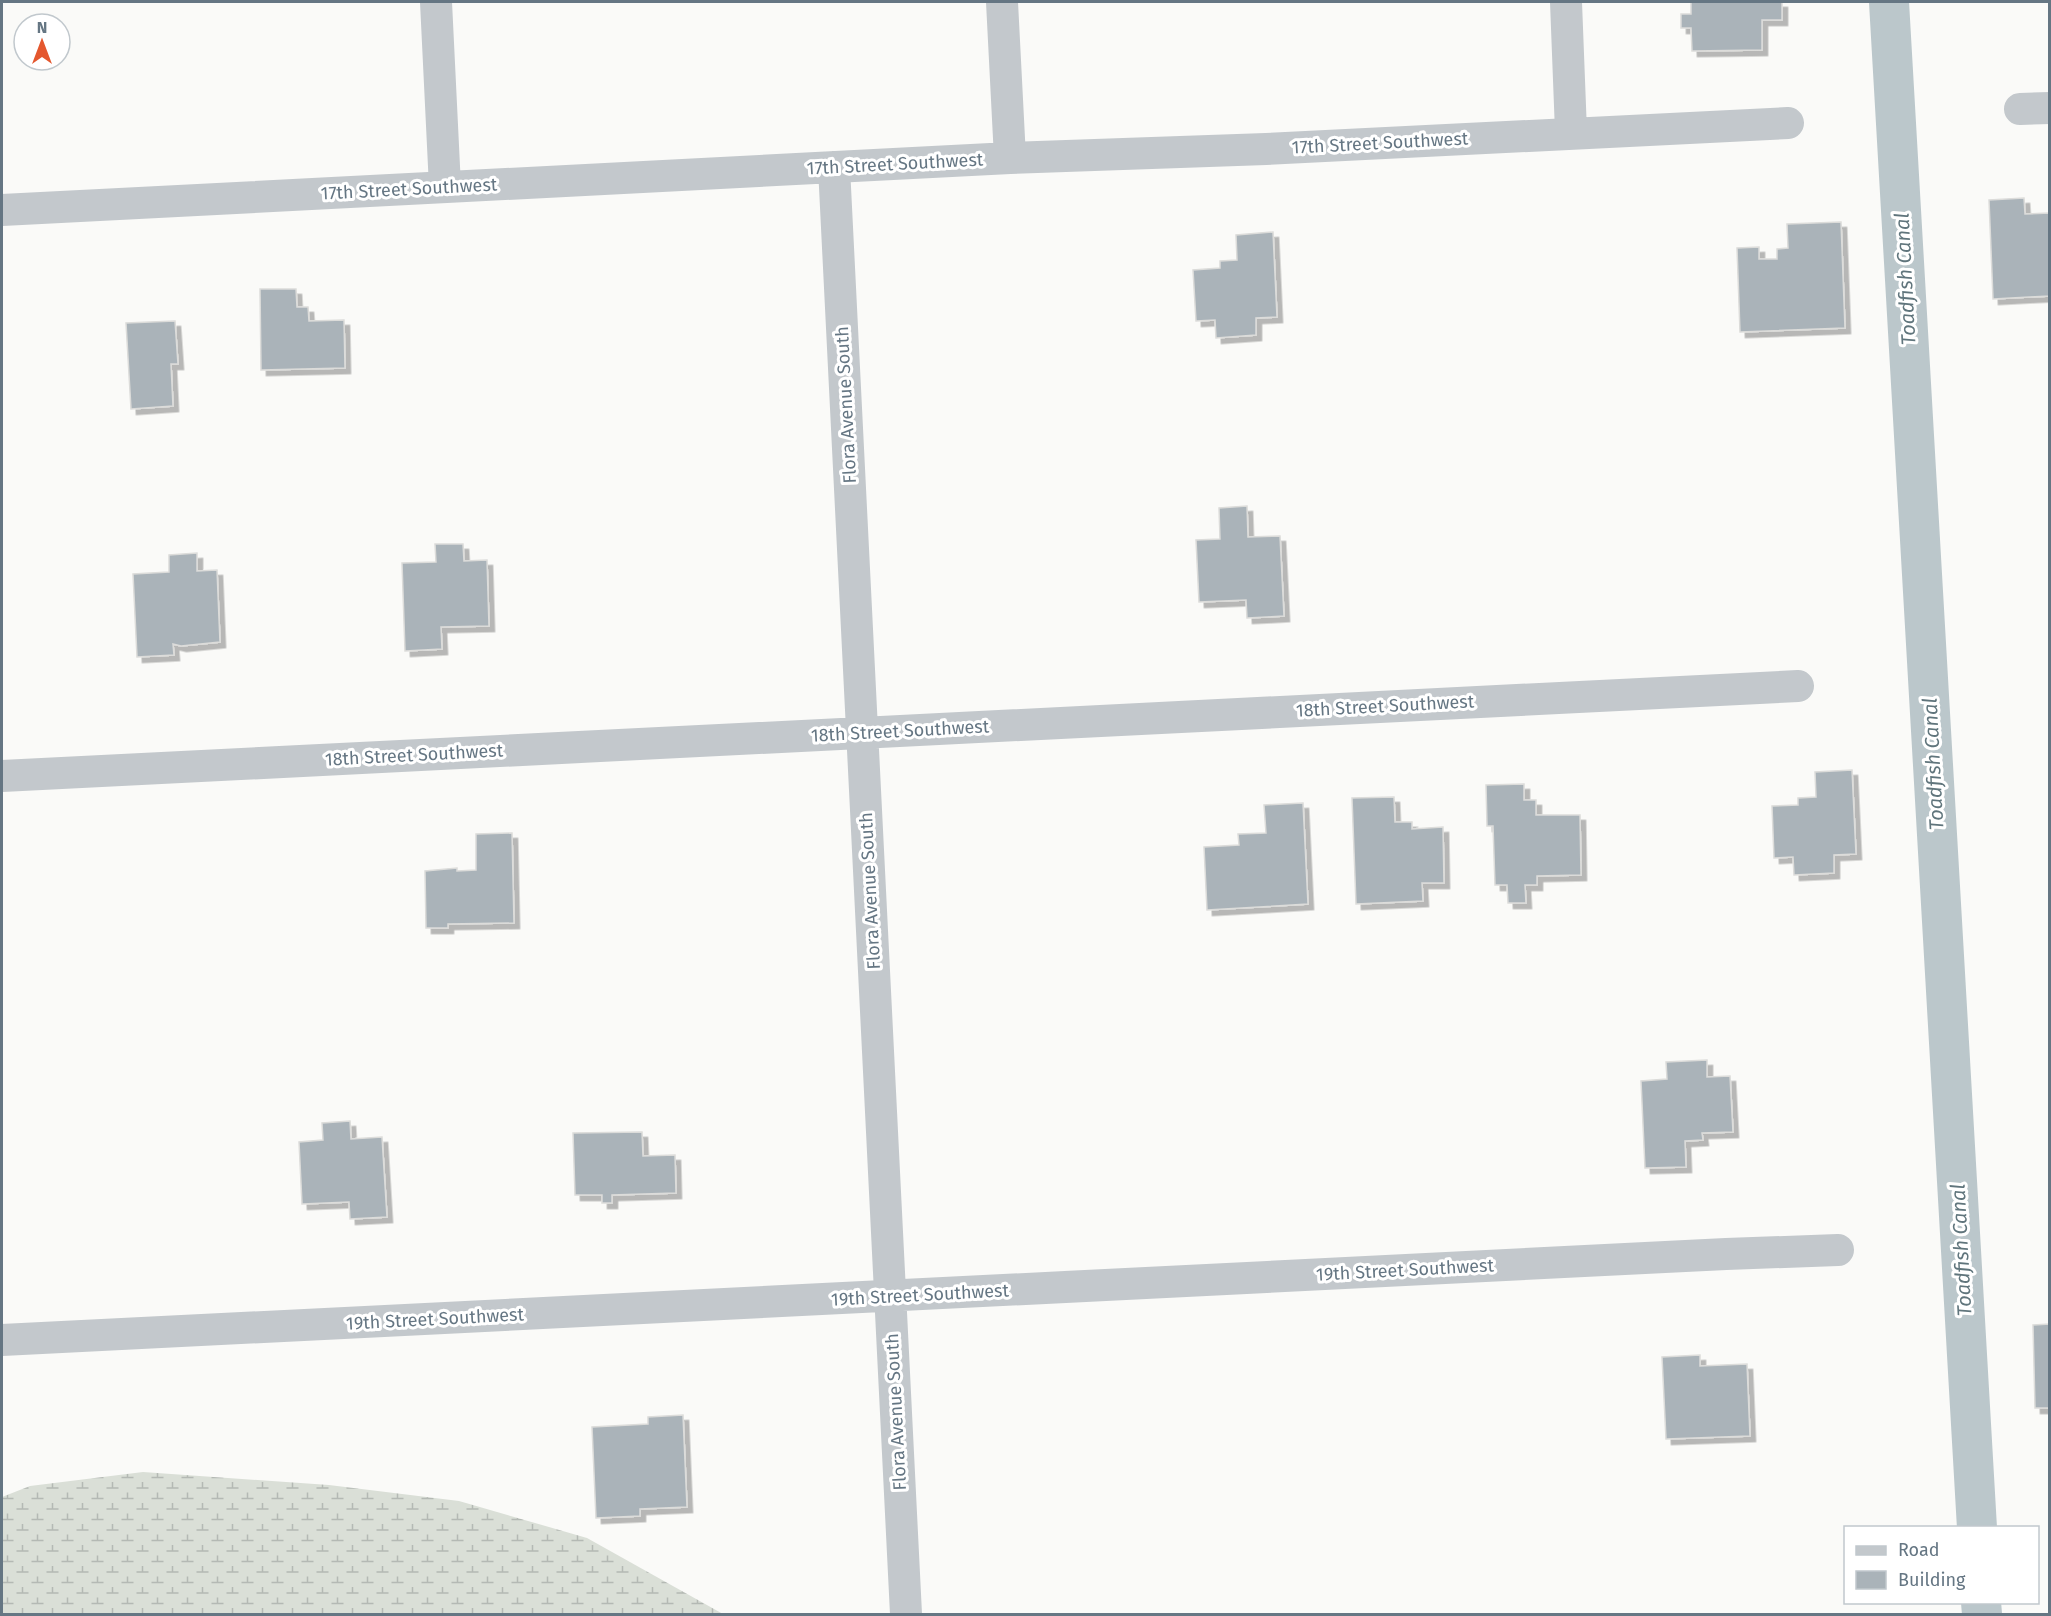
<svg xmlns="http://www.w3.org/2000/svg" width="2051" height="1616" font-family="'Fira Sans',sans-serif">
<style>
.wetland{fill:url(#wetland-marsh)}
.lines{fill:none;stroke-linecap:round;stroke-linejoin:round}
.canal{stroke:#bbc7cb;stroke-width:40}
.building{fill:#aab3b9;stroke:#dcdcda;stroke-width:1.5;filter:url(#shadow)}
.street{stroke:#c3c8cc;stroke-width:32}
.labels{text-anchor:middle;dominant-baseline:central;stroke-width:6;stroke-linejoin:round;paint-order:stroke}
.street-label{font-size:18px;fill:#657683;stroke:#fff}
.water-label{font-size:20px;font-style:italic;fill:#60757c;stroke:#fff}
</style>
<defs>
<pattern id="wetland-marsh" width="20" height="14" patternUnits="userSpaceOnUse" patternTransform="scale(1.5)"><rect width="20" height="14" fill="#dadfd7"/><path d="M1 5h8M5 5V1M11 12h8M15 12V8" fill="none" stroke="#b4b9b4"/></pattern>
<filter id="shadow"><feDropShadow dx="5.5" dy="5.5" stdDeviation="0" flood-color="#0004"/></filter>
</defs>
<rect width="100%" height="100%" fill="#fafaf8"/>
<path class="wetland" d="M143,1472L329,1485L459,1501L587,1538L723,1614H2V1497L30,1486Z"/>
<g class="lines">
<path class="canal" d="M1889,2L1977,1528
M1981,1602L1982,1614"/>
</g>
<path class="building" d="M1691,2H1782V20H1762V50L1692,51L1691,28H1681V14H1691Z
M2024,198L2025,214L2050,213V296L1993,299L1989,200Z
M1841,222L1845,328L1740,332L1737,248L1759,247V259H1777V249L1788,248L1787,224Z
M1273,232L1277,317L1256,318V335L1216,338L1215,320L1196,321L1193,270L1220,268V261L1237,260L1236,235Z
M260,289H296L297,307H308L309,321L344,320L345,368L261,370Z
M175,321L178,364H171L173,406L131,409L126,323Z
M1247,506L1248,537L1280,536L1284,616L1247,618L1246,600L1199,602L1196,540L1220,539L1219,508Z
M435,544H463L464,561L487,560L489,626L441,627L442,649L405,651L402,563L436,562Z
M197,553V571L217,570L220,642L181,646L173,644L174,655L137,657L133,574L169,572V555Z
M1852,770L1856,854L1834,855V873L1794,875L1793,857L1774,858L1772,806L1798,805V798L1816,797L1815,772Z
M1524,784V800H1536V815H1580L1581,875L1537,876V885H1525L1526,903H1508L1507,885H1495L1493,826H1487L1486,785Z
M1394,797L1395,822H1412V829L1443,827L1444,883H1422L1423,901L1356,904L1352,798Z
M1303,803L1308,904L1207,910L1204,847L1239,845L1238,834L1266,833L1264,805Z
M512,833L514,923L448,924V928H426L425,871L457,868V871L476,870V834Z
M1707,1060V1077L1730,1076L1733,1132L1702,1133L1703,1140L1685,1141L1686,1167L1645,1168L1641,1081L1667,1079L1666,1062Z
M350,1121L351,1139L382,1137L387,1217L350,1219L349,1202L302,1204L299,1142L323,1140L322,1123Z
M642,1132L643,1156L675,1155L676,1193L612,1195V1203H602V1195H575L573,1133Z
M2050,1324V1408H2035L2033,1325Z
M1700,1355V1366L1747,1364L1750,1436L1666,1439L1662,1357Z
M683,1415L687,1507L640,1509V1516L596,1518L592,1427L648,1424V1417Z"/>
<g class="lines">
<path class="street" d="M436,2L445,187
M1002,2L1010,158
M1566,2L1571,132
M2020,109L2050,108
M834,167L906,1614
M2,210L1010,158L1266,149L1788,123
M2,776L1798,686
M2,1340L1726,1254L1838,1250"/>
</g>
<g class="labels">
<g class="street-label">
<text transform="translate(1380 143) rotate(-3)">17th Street Southwest</text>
<text transform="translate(895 164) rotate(-3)">17th Street Southwest</text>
<text transform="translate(409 189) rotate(-3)">17th Street Southwest</text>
<text transform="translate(846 405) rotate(-93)">Flora Avenue South</text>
<text transform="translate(1385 706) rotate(-3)">18th Street Southwest</text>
<text transform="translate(900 731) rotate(-3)">18th Street Southwest</text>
<text transform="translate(414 755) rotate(-3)">18th Street Southwest</text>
<text transform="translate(870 891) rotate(-93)">Flora Avenue South</text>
<text transform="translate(1405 1270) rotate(-3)">19th Street Southwest</text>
<text transform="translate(920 1295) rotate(-3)">19th Street Southwest</text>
<text transform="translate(435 1319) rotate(-3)">19th Street Southwest</text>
<text transform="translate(896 1412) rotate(-93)">Flora Avenue South</text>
</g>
<g class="water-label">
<text transform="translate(1905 279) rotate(-93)">Toadfish Canal</text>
<text transform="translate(1933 764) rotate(-93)">Toadfish Canal</text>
<text transform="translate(1961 1250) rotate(-93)">Toadfish Canal</text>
</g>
</g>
<rect width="2051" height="1616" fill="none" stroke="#657683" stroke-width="6"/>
<rect x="1844" y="1526" width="195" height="78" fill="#ffffff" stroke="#c1c8cd" stroke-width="1.5"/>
<rect x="1856" y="1546" width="30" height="9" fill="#c3c8cc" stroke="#c1c8cd" stroke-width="1.5"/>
<text x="1898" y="1556" font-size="18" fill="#657683">Road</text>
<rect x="1856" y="1571" width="30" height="18" fill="#aab3b9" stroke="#c1c8cd" stroke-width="1.5"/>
<text x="1898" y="1586" font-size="18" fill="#657683">Building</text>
<g transform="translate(42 42)"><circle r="28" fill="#ffffff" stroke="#c1c8cd" stroke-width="1.5"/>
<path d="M0-4.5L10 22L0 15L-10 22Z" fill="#e4572e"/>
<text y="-9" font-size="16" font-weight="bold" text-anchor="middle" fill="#657683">N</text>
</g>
</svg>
